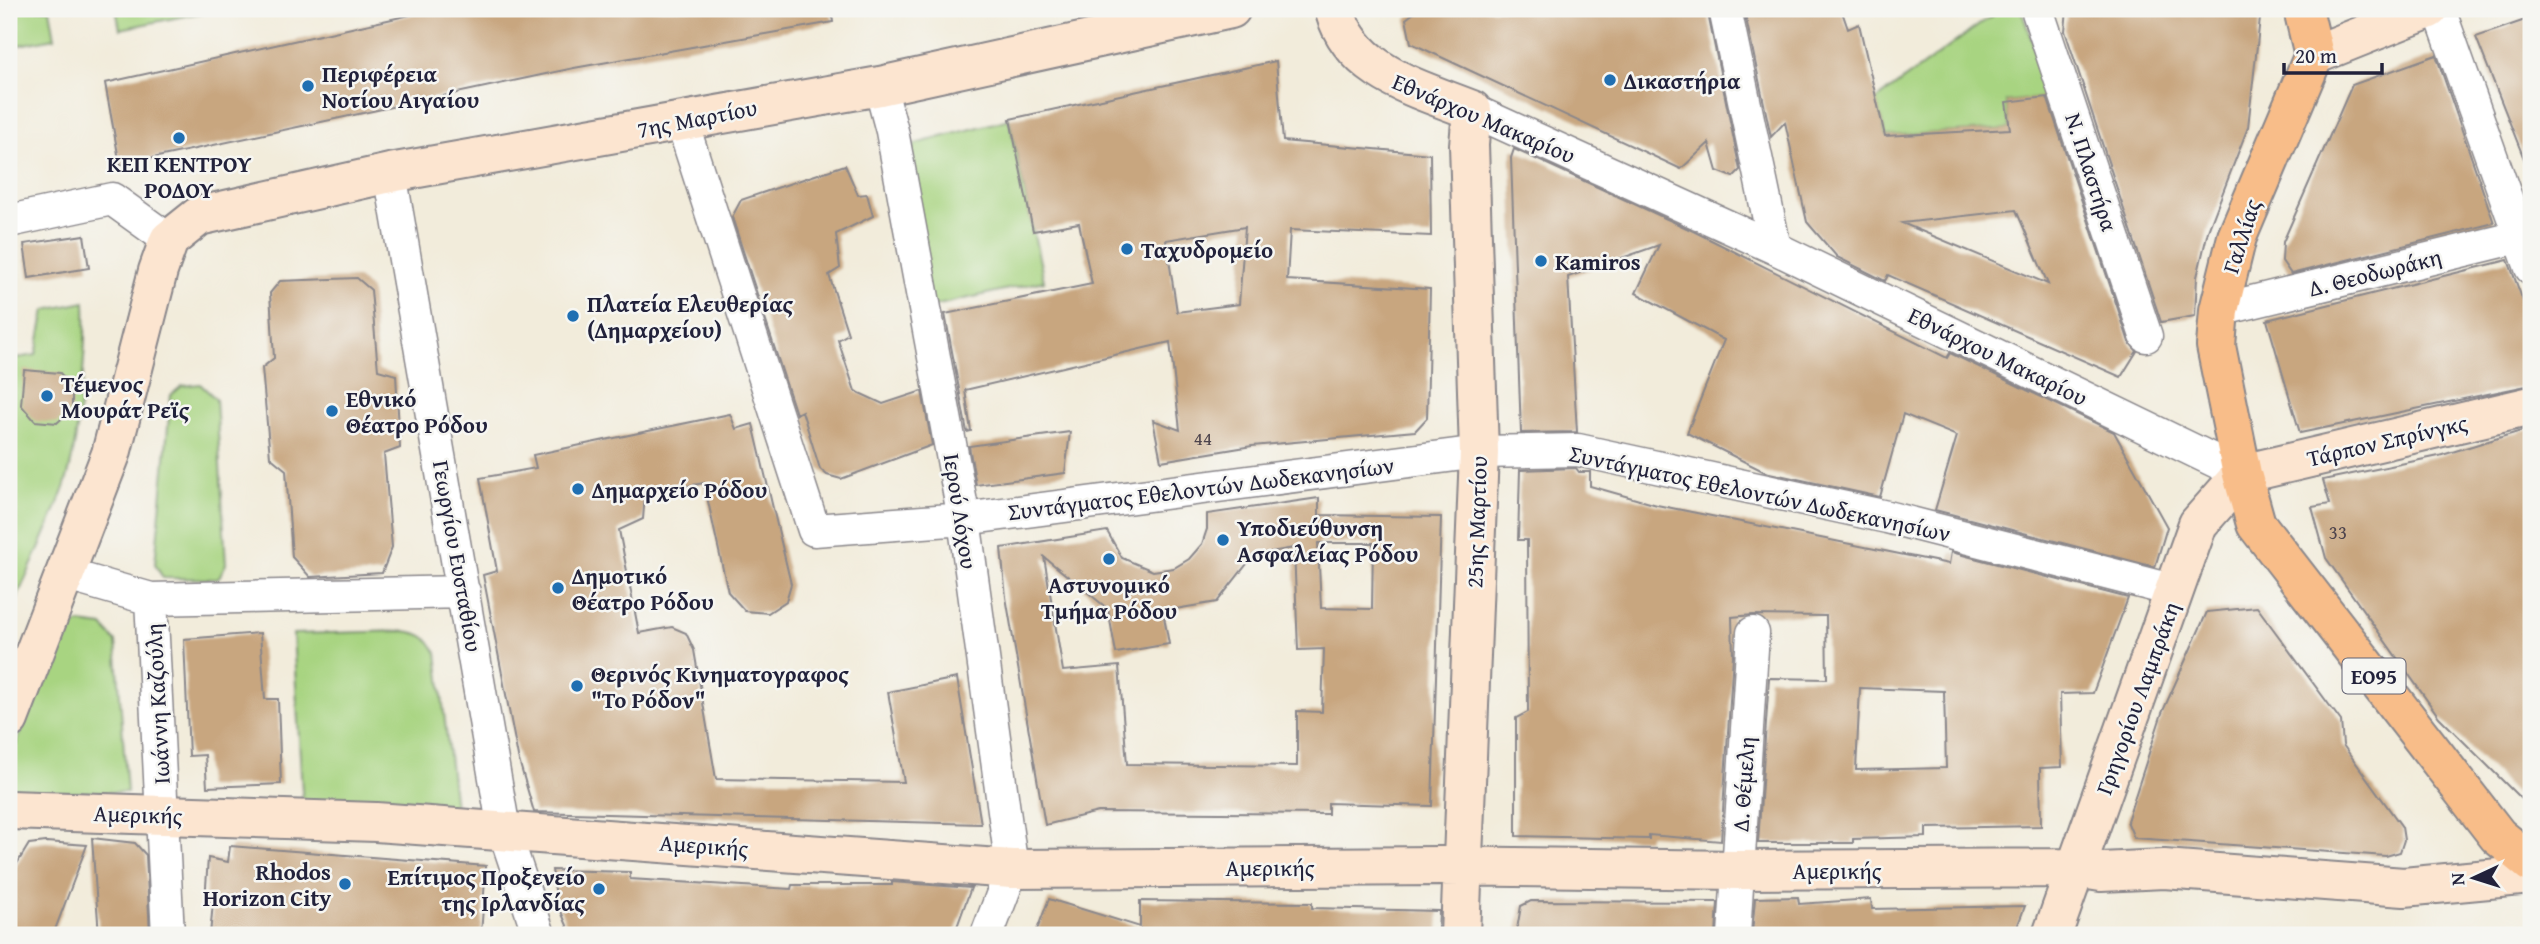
<svg xmlns="http://www.w3.org/2000/svg" width="2540" height="944" font-family="'Gentium Book Plus',serif">
<style>
.green{fill:#a8d481;stroke:#657b5e;stroke-width:2}
.building{fill:#c8a67f;fill-rule:evenodd}
.lines{fill:none;stroke-linecap:round;stroke-linejoin:round}
.street-casing{stroke:#8a878b;stroke-width:35}
.secondary-casing{stroke:#8a878b;stroke-width:42}
.primary-casing{stroke:#8a878b;stroke-width:42}
.street{stroke:#fff;stroke-width:32}
.secondary{stroke:#fce5d0;stroke-width:38}
.primary{stroke:#f8bd89;stroke-width:38}
.poi-dot{fill:#1f6fb2;stroke:#f6f6f2;stroke-width:2.5}
.labels{text-anchor:middle;dominant-baseline:central;stroke-width:5;stroke-linejoin:round;paint-order:stroke}
.number-label{font-size:19px;fill:#4c434c}
.shield{fill:#f6f6f2;stroke:#626272;stroke-width:2}
.shield-label{font-size:21px;font-weight:bold;fill:#22223b}
.poi-label{font-size:23px;font-weight:bold;fill:#22223b;stroke:#f6f6f2;text-anchor:start}
.street-label{font-size:23px;fill:#22223b;stroke:#f6f6f2}
</style>
<rect width="100%" height="100%" fill="#f6f6f2"/>
<filter id="ink" filterUnits="userSpaceOnUse"><feTurbulence type="fractalNoise" baseFrequency=".0143" numOctaves="2"/><feDisplacementMap in="SourceGraphic" scale="14" xChannelSelector="R" yChannelSelector="G"/><feConvolveMatrix kernelMatrix="1 2 1 2 8 2 1 2 1" color-interpolation-filters="sRGB"/></filter>
<filter id="wash" filterUnits="userSpaceOnUse"><feTurbulence type="fractalNoise" baseFrequency=".00686" numOctaves="4" result="noise"/><feDisplacementMap in="SourceGraphic" scale="28" xChannelSelector="R" yChannelSelector="G"/><feGaussianBlur stdDeviation="1.57" result="paint"/><feColorMatrix in="noise" values="0 0 0 0 0 0 0 0 0 0 0 0 0 0 0 0 0 1.4 0 .05"/><feComposite in="paint" operator="in"/></filter>
<g filter="url(#wash)">
<rect width="100%" height="100%" fill="#f2ecdb"/>
<path class="green" d="M9,9H50L55,38L9,47Z
M116,9H220L120,29Z
M2001,9H2021L2051,97L2006,102L2010,129L1885,136L1876,100Z
M1009,119L1044,281L925,308L899,168L915,144Z
M85,302C87,347 79,446 64,488C48,531 27,574 9,616V359L36,355L45,310Z
M200,384L216,399L226,564L218,579L163,578L155,564L171,395L182,386Z
M80,623L103,626L116,642L127,792L10,793L9,760L66,628Z
M404,631C422,633 428,637 437,653L456,816L303,809L293,634Z"/>
<g id="blocks">
<path class="building" d="M437,9H831L833,22L574,68L120,165L105,83Z
M1419,9H1707L1740,170L1733,177L1717,171L1709,143L1681,169L1411,43L1406,19Z
M1744,9H1841L1848,29L1859,24L1885,136L2010,129L2006,102L2047,97L2129,342L2137,351L2121,377L1888,275L1885,281L1837,257L1807,222L1785,122L1771,137ZM2016,210L2048,284L1902,223Z
M2067,9H2261L2248,127L2208,231L2197,277L2195,316L2161,322L2065,31Z
M2531,18V173L2530,174L2476,37Z
M2436,55L2494,223L2291,274L2282,261L2283,242L2352,85Z
M1276,61L1283,141L1430,154L1431,236L1290,230L1287,280L1430,289L1427,418L1415,431L1252,446L1161,461L1153,420L1180,430L1170,342L965,390L971,431L967,432L945,314L1092,284L1079,223L1033,231L1010,119ZM1245,227L1239,304L1177,312L1166,240Z
M1514,149L1691,230L1947,358L1950,353L2114,432L2167,527L2155,567L1935,510L1957,436L1903,414L1880,497L1765,472L1687,433L1724,340L1636,293L1659,245L1568,277L1577,432L1521,433L1511,158Z
M845,165L858,195L867,194L873,216L836,234L840,268L829,275L848,334L838,340L855,391L883,404L922,391L932,445L841,479L827,475L820,469L802,411L796,414L732,217L741,200Z
M84,235L89,268L29,278L24,244Z
M2508,260L2531,323V385L2300,433L2267,320Z
M357,278L371,290L378,370L396,375L400,448L384,454L392,547L382,573L310,577L292,557L286,470L270,457L262,368L274,358L270,293L280,281Z
M24,370L60,373L72,387V409L57,423L35,421L21,405Z
M730,414L736,429L753,424L791,584L786,601L768,613L745,611L728,592L704,483L645,494L643,519L619,530L639,633L672,627L686,633L694,650L716,779L904,782L888,692L957,678L981,824L534,812L518,757L483,575L497,571L480,478L536,468L533,455Z
M2531,428V809L2439,717L2326,558L2312,507L2330,504L2323,480L2439,456Z
M1070,432L1065,473L976,485L969,446Z
M1576,468L1579,472H1590V486L1657,505L1949,564L1951,552L2128,598L2093,693L2060,694L2062,767L2040,768L2041,826L1926,828V837L1853,839V843H1758L1769,678L1827,679L1826,616L1753,615L1732,617L1733,655L1721,841L1649,835V839L1516,836V718L1528,712L1527,540H1518L1520,470ZM1860,688L1944,691L1946,768L1856,770Z
M1319,498V515L1441,517L1432,806L1328,803V814L1098,812L1045,825L1006,597L1001,548L1107,531L1122,558L1153,571L1174,568L1189,559L1202,544L1207,529V514ZM1318,543H1373L1372,609L1321,608ZM1294,548L1298,650L1324,649L1322,712L1297,711V766L1127,764L1119,666L1063,671L1044,557L1108,609L1116,653L1169,644L1163,611L1217,602L1254,555Z
M2257,607L2341,721L2343,745L2402,827L2404,840L2400,852L2386,856L2134,838L2127,821L2162,713L2207,612Z
M260,633L265,699H278L281,784L207,787L205,755L189,756L184,639Z
M92,838L135,843L146,855L150,935H99Z
M46,842L87,845L53,935H9V867H15L29,844Z
M230,846L486,866L481,935H210L213,902L205,901L208,858L228,862Z
M552,870L630,872V879L791,889L792,885H892V882L971,888L954,935H571L557,902Z
M1798,897L1799,904L1871,899L1872,909L2025,906L2014,935H1752L1755,898Z
M1049,899L1140,927V901L1312,903V908L1439,911L1438,935H1035Z
M1531,901L1718,902L1716,935H1516L1521,906Z"/>
</g>
</g>
<g filter="url(#ink)">
<use href="#blocks" fill-opacity="0" stroke="#8a878b" stroke-width="2"/>
<g class="lines">
<g class="street-casing">
<path id="street" d="M1725,9L1775,248
M2037,9L2146,336
M2439,9L2531,268
M880,86L892,131L964,519L1012,869L987,935
M1472,110L1775,248L2242,474
M682,122L814,530L964,519L1479,452L1578,450L1887,517L2176,591
M390,173L504,830L539,935
M9,221L112,199L169,240
M2219,310L2531,234
M64,574L151,599L464,592
M151,599L168,935
M1734,935L1753,633"/>
</g>
<g class="secondary-casing">
<path id="secondary" d="M1334,9C1352,73 1417,88 1472,110L1469,145L1479,452L1460,935
M2314,55L2429,9
M9,719L111,454L158,271L169,240L199,216L390,173L880,86L1231,9
M9,810L376,822L1012,869L1441,866L1738,870L2076,868L2101,872L2164,869L2404,887L2531,875
M2052,935L2198,524L2242,474L2531,406"/>
</g>
<g class="primary-casing">
<path id="primary" d="M2303,9L2314,55L2237,237L2219,310L2216,346L2242,474L2256,524L2498,836L2531,863"/>
</g>
<use href="#street" class="street"/>
<use href="#secondary" class="secondary"/>
<use href="#primary" class="primary"/>
</g>
</g>
<g class="poi-dot">
<circle cx="1610" cy="80" r="7"/>
<circle cx="308" cy="86" r="7"/>
<circle cx="179" cy="138" r="7"/>
<circle cx="1127" cy="249" r="7"/>
<circle cx="1541" cy="261" r="7"/>
<circle cx="573" cy="316" r="7"/>
<circle cx="47" cy="396" r="7"/>
<circle cx="332" cy="411" r="7"/>
<circle cx="578" cy="489" r="7"/>
<circle cx="1223" cy="540" r="7"/>
<circle cx="1109" cy="559" r="7"/>
<circle cx="558" cy="588" r="7"/>
<circle cx="577" cy="686" r="7"/>
<circle cx="345" cy="884" r="7"/>
<circle cx="599" cy="889" r="7"/>
</g>
<g class="labels">
<g class="number-label">
<text x="1203" y="438">44</text>
<text x="2338" y="532">33</text>
</g>
<rect class="shield" x="2342.5" y="658.5" width="63" height="35" rx="5"/>
<g class="shield-label">
<text x="2374" y="676">ΕΟ95</text>
</g>
<g class="poi-label">
<text x="322" y="73">Περιφέρεια<tspan x="322" dy="26">Νοτίου Αιγαίου</tspan></text>
<text x="1624" y="80">Δικαστήρια</text>
<text x="179" y="163" text-anchor="middle">ΚΕΠ ΚΕΝΤΡΟΥ<tspan x="179" dy="26">ΡΟΔΟΥ</tspan></text>
<text x="1141" y="249">Ταχυδρομείο</text>
<text x="1555" y="261">Kamiros</text>
<text x="587" y="303">Πλατεία Ελευθερίας<tspan x="587" dy="26">(Δημαρχείου)</tspan></text>
<text x="61" y="383">Τέμενος<tspan x="61" dy="26">Μουράτ Ρεϊς</tspan></text>
<text x="346" y="398">Εθνικό<tspan x="346" dy="26">Θέατρο Ρόδου</tspan></text>
<text x="592" y="489">Δημαρχείο Ρόδου</text>
<text x="1237" y="527">Υποδιεύθυνση<tspan x="1237" dy="26">Ασφαλείας Ρόδου</tspan></text>
<text x="572" y="575">Δημοτικό<tspan x="572" dy="26">Θέατρο Ρόδου</tspan></text>
<text x="1109" y="584" text-anchor="middle">Αστυνομικό<tspan x="1109" dy="26">Τμήμα Ρόδου</tspan></text>
<text x="591" y="673">Θερινός Κινηματογραφος<tspan x="591" dy="26">"Το Ρόδον"</tspan></text>
<text x="331" y="871" text-anchor="end">Rhodos<tspan x="331" dy="26">Horizon City</tspan></text>
<text x="585" y="876" text-anchor="end">Επίτιμος Προξενείο<tspan x="585" dy="26">της Ιρλανδίας</tspan></text>
</g>
<g class="street-label">
<text transform="translate(697 118) rotate(-11)">7ης Μαρτίου</text>
<text transform="translate(1484 118) rotate(23)">Εθνάρχου Μακαρίου</text>
<text transform="translate(2092 172) rotate(72)">Ν. Πλαστήρα</text>
<text transform="translate(2241 236) rotate(-72)">Γαλλίας</text>
<text transform="translate(2375 272) rotate(-14)">Δ. Θεοδωράκη</text>
<text transform="translate(1998 356) rotate(26)">Εθνάρχου Μακαρίου</text>
<text transform="translate(2387 440) rotate(-13)">Τάρπον Σπρίνγκς</text>
<text transform="translate(1201 488) rotate(-7)">Συντάγματος Εθελοντών Δωδεκανησίων</text>
<text transform="translate(1760 493) rotate(12)">Συντάγματος Εθελοντών Δωδεκανησίων</text>
<text transform="translate(961 511) rotate(81)">Ιερού Λόχου</text>
<text transform="translate(1476 522) rotate(-88)">25ης Μαρτίου</text>
<text transform="translate(458 556) rotate(80)">Γεωργίου Ευσταθίου</text>
<text transform="translate(2137 698) rotate(-70)">Γρηγορίου Λαμπράκη</text>
<text transform="translate(157 704) rotate(-93)">Ιωάννη Καζούλη</text>
<text transform="translate(1743 784) rotate(-86)">Δ. Θέμελη</text>
<text transform="translate(138 814) rotate(2)">Αμερικής</text>
<text transform="translate(704 845) rotate(4)">Αμερικής</text>
<text x="1270" y="867">Αμερικής</text>
<text x="1837" y="870">Αμερικής</text>
</g>
</g>
<rect width="2540" height="944" fill="none" stroke="#f6f6f2" stroke-width="35"/>
<g transform="translate(2474 878) rotate(266)" stroke="#f6f6f2" stroke-width="5" paint-order="stroke">
<path d="M0-5L12 26L0 18L-12 26Z" fill="#22223b"/>
<text y="-10" font-size="19" font-weight="bold" text-anchor="middle" fill="#22223b">N</text>
</g>
<path d="M2284 63v10h98v-10" fill="none" stroke="#22223b" stroke-width="3.5"/>
<text x="2295" y="63" font-size="21" fill="#22223b" stroke="#f6f6f2" stroke-width="5" paint-order="stroke">20 m</text>
</svg>
